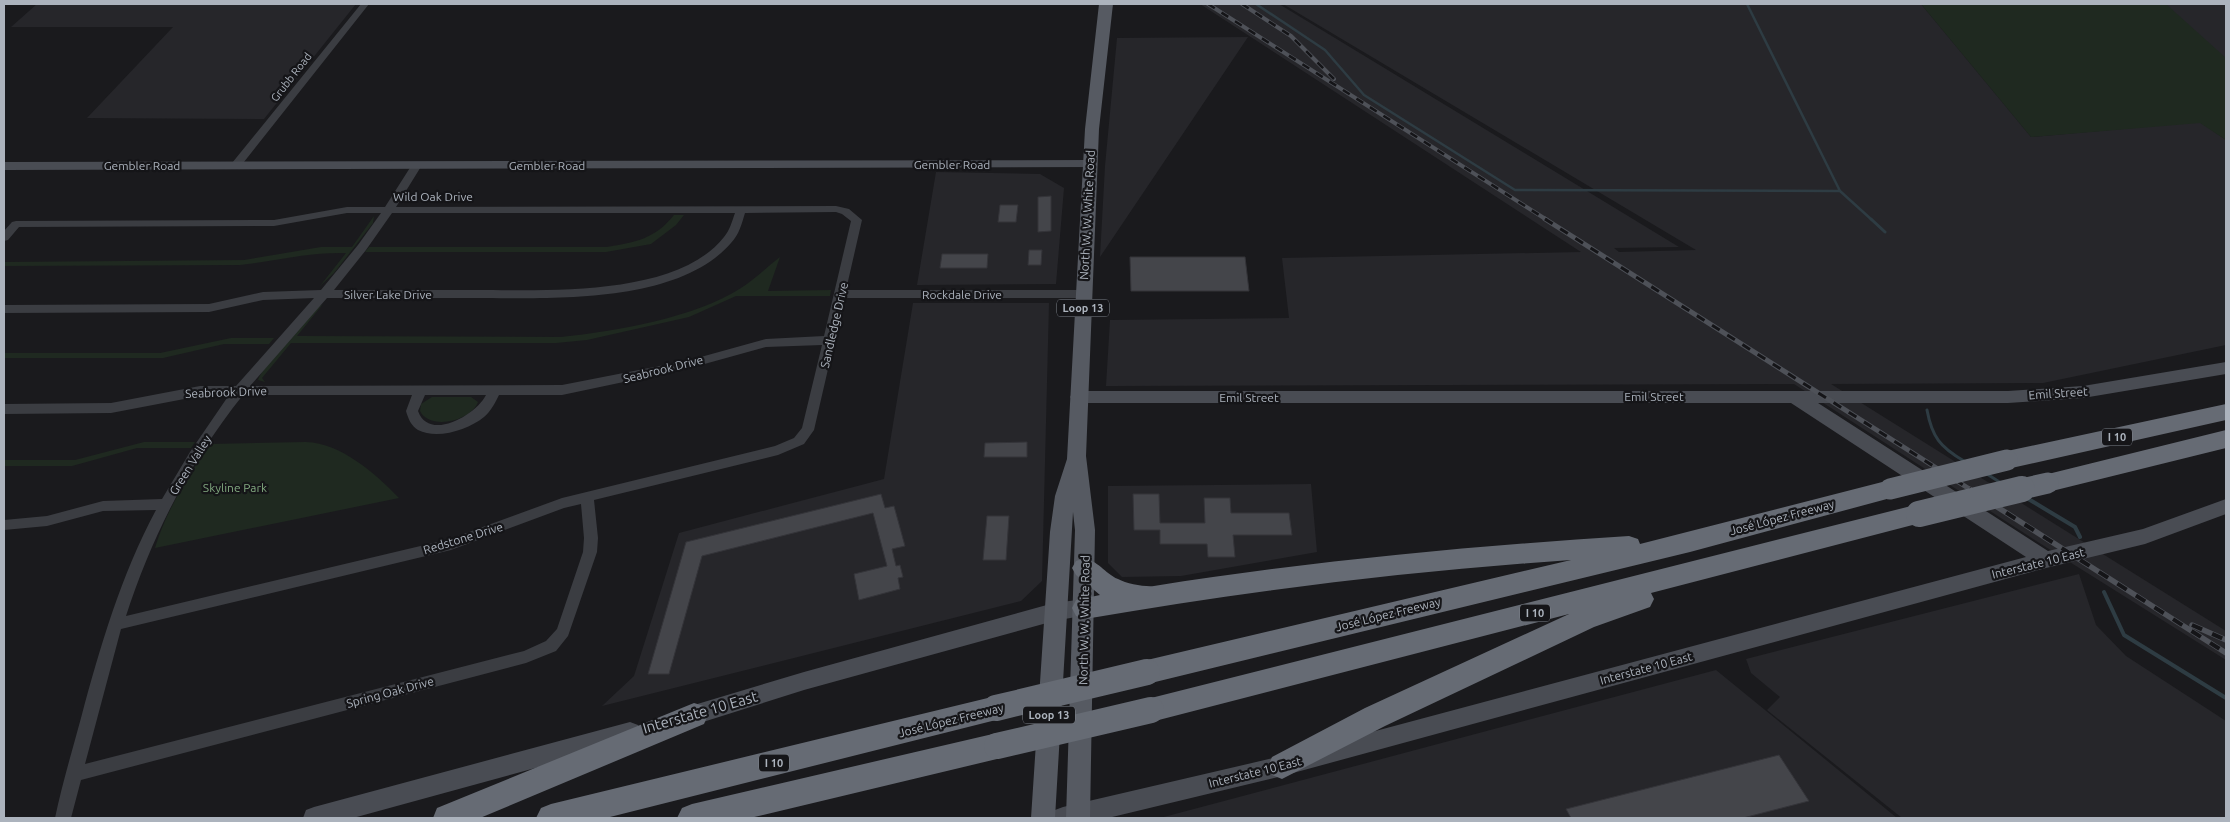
<svg xmlns="http://www.w3.org/2000/svg" width="2230" height="822" font-family="Ubuntu,sans-serif">
<style>
.built{fill:#26262a}
.green{fill:#1f2920}
.lines{fill:none;stroke-linecap:round;stroke-linejoin:round}
.stream-far2{stroke:#2e3c43;stroke-width:2.5}
.stream-far1{stroke:#2e3c43;stroke-width:3}
.stream{stroke:#2e3c43;stroke-width:4}
.building{fill:#44454a;stroke:#343439}
.street{fill:#3b3d42;fill-rule:evenodd}
.secondary{fill:#494c53;fill-rule:evenodd}
.primary{fill:#565a62;fill-rule:evenodd}
.highway{fill:#666b74;fill-rule:evenodd}
.rail-far2-casing{stroke:#4e5158;stroke-width:4}
.rail-far1-casing{stroke:#4e5158;stroke-width:5}
.rail-casing{stroke:#4e5158;stroke-width:5.5}
.rail-far2{stroke:#151518;stroke-width:2.5;stroke-dasharray:8;stroke-linecap:butt}
.rail-far1{stroke:#151518;stroke-width:3;stroke-dasharray:9;stroke-linecap:butt}
.rail{stroke:#151518;stroke-width:4;stroke-dasharray:11;stroke-linecap:butt}
.highway-bridge-far1{stroke:#666b74;stroke-width:21}
.highway-bridge{stroke:#666b74;stroke-width:26}
.labels{text-anchor:middle;dominant-baseline:central;stroke-width:4.5;stroke-linejoin:round;paint-order:stroke}
.far-street-label{font-size:11px;fill:#acb3bd;stroke:#151518}
.shield{fill:#151518;stroke:#7f848c;stroke-width:1}
.shield-label{font-size:11px;font-weight:bold;fill:#acb3bd}
.street-label{font-size:12px;fill:#acb3bd;stroke:#151518}
.park-label{font-size:12px;fill:#83aa81;stroke:#151518}
.near-street-label{font-size:15px;fill:#acb3bd;stroke:#151518}
</style>
<rect width="100%" height="100%" fill="#1a1a1d"/>
<path class="built" d="M37,4H356L264,119L87,118L173,27H11Z
M1200,4H1279L1679,247L1614,248L1619,252L1696,250L1283,4H1921L2031,137L2200,122L2226,140V345L2043,383L1831,384L2226,631V660L2041,544L1794,384L1106,386L1110,320L1289,318L1282,258L1581,252Z
M2165,4H2226V60Z
M1248,37L1100,257L1105,166L1117,38Z
M936,172L1040,174L1064,188L1056,284L917,285Z
M913,303H1049L1042,581L1021,601L602,706L634,676L679,533L884,479Z
M1311,484L1317,552L1181,576L1122,577L1108,563V486Z
M2079,574L2096,625L2126,656L2226,721V818H1902L1767,710L1780,697L1751,673L1746,659Z
M1716,670L1897,818H1160Z"/>
<path class="green" d="M1921,4H2166L2226,58V140L2200,123L2031,137Z
M674,215H684L676,225L651,244L606,252H365L369,247H607C636,242 655,239 674,215Z
M374,216L373,223L334,273L320,286L346,253C309,252 276,261 240,265L4,266V262L244,260L321,247H352Z
M780,257L768,291L831,290L830,296H736L689,317L587,340L556,343H291L262,378L265,382L258,380C264,364 309,313 323,304L297,336L561,337C617,331 694,318 741,288C755,279 767,267 780,257Z
M231,338H274L269,344H224L163,358H4V353H160Z
M432,397H471L478,402C471,421 430,431 420,411L421,404Z
M144,442H195L191,448H137L72,466H4V460H75Z
M306,442C341,443 376,474 399,498L155,548C166,511 188,476 210,444Z"/>
<g class="lines">
<path class="stream-far2" d="M1256,4L1325,50L1364,95L1515,190L1840,191
M1747,4L1840,191L1872,220"/>
<path class="stream-far1" d="M1871,219L1885,232
M1927,410C1932,437 1940,447 1964,461
M1987,474L2001,483"/>
<path class="stream" d="M2025,497L2075,527L2080,537
M2104,592L2124,635L2226,698"/>
</g>
<path class="building" d="M1051,196V231L1038,232V197Z
M1000,205H1018L1016,222H998Z
M1029,250H1042L1041,265H1028Z
M942,254H988L987,268H940Z
M1130,257H1245L1249,291H1131Z
M1027,442V457H984L985,443Z
M881,494L885,508L894,506L905,546L892,549L896,566L900,565L903,577L898,578L900,589L859,600L854,574L887,566L873,513L702,556L669,674H648L686,542Z
M1133,494H1159L1160,523H1205L1204,498H1230L1231,513H1289L1292,535H1233L1235,557H1208L1207,544H1160V530H1134Z
M987,516H1009L1006,560H983Z
M1779,755L1809,801L1743,818H1571L1566,809Z"/>
<g class="lines">
<path class="street" d="M361,4H369L240,167H232V163Z
M417,162L422,165L396,207L836,206L849,209L862,220L846,290H1083L1089,294L1083,298H845L835,338L837,340L834,343L814,430L804,444L778,455L594,500L598,538L597,552L568,636L556,651L526,663L81,780L71,818H55C62,785 72,751 81,718C100,647 121,575 156,510L103,511L47,526L4,530V520L47,516L103,501L162,499L190,452L229,395L200,396L111,413L4,414V404L111,403L200,386H236L314,298L263,300L209,312L4,313V305L209,304L263,292L321,290L358,245L381,213H347L274,226L19,227L8,240L4,241V231L12,222L16,221L274,220L347,207H385L413,163ZM836,212L842,214L851,221L824,336L766,339L690,360L562,385L250,386L327,298C376,298 426,298 475,298C550,298 677,305 731,243C739,235 742,223 745,213ZM392,213H735C732,221 730,230 724,237C677,297 547,290 478,290C430,290 382,290 334,290L366,250ZM822,345L802,428L794,438L775,446L562,498L450,539L126,616C152,536 190,461 243,395H412L406,411C408,418 411,426 418,430C437,440 468,430 484,417C491,411 495,403 499,395H562L690,368L766,347ZM425,395H486C476,415 429,442 418,411ZM581,504L584,538L583,552L557,629L546,641L524,651L85,764L121,629L451,550L564,508Z"/>
<path class="secondary" d="M1090,160L1097,164L1095,167L4,170V162Z
M2226,362V374L2083,398L2008,403H1818L2048,551L2143,529L2226,499V514L2145,544L2046,568L1282,776L1108,818H1052L1055,810L1063,807L1282,756L2026,557L1791,403H1079L1073,402L1070,397L1073,392L1079,391H2008L2083,386Z
M1085,599L1092,602L1095,608L1092,614L1054,621L804,690L684,728L676,725L673,718L676,711L684,708L804,672L1054,603Z
M630,722L638,725L641,732L638,739L630,742L353,818H303L306,810L314,807Z"/>
<path class="primary" d="M1099,4H1113L1099,129L1086,456L1095,530L1090,818H1066L1075,530L1073,512L1055,818H1031L1050,532L1055,496L1067,459L1085,129Z"/>
<path class="highway" d="M2226,404V420L2007,469L1999,466L1995,460L1999,454L2007,451Z
M2226,430V448L2048,492L2040,490L2036,483L2040,476L2048,474Z
M1890,480L1898,482L1902,489L1898,496L1690,552L1147,684L1138,680L1134,672L1138,664L1147,660L1571,560C1408,571 1246,591 1085,619L1076,616L1072,608L1076,600L1100,595L1076,575L1072,568L1076,561C1095,554 1102,572 1118,579C1127,584 1145,587 1154,586C1312,561 1470,546 1629,536L1638,539L1640,544Z
M1919,504L1928,507L1931,514L1928,521L1651,593L1654,599L1650,607L1594,627L1385,726L1282,779L1272,775L1268,766L1272,757L1365,708L1569,614L1151,722L1141,719L1137,710L1141,701L1151,698Z
M996,696L1006,699L1010,708L1006,717L996,720L606,818H536L541,808L551,804Z
M694,703L704,706L708,715L704,724L480,818H433L437,808Z
M997,733L1007,737L1011,746L1007,755L997,759L750,818H677L682,808L692,804Z"/>
<g class="rail-far2-casing">
<path id="rail-far2" d="M1208,4L1547,220
M1242,4L1291,36L1334,79"/>
</g>
<g class="rail-far1-casing">
<path id="rail-far1" d="M1545,219L1971,490"/>
</g>
<g class="rail-casing">
<path id="rail" d="M1969,489L2226,653
M2192,625L2226,640"/>
</g>
<use href="#rail-far2" class="rail-far2"/>
<use href="#rail-far1" class="rail-far1"/>
<use href="#rail" class="rail"/>
<path class="highway-bridge-far1" d="M1890,489L2007,460
M2017,490L2048,483"/>
<path class="highway-bridge" d="M1919,514L2022,489
M996,708L1147,672
M997,746L1151,710"/>
</g>
<g class="labels">
<g class="far-street-label">
<text transform="translate(291 77) rotate(-52)">Grubb Road</text>
</g>
<g class="shield">
<rect x="1057" y="299.5" width="52" height="17" rx="4"/>
<rect x="2102" y="428.5" width="30" height="17" rx="4"/>
<rect x="1520" y="604.5" width="30" height="17" rx="4"/>
<rect x="1023" y="706.5" width="52" height="17" rx="4"/>
<rect x="759" y="754.5" width="30" height="17" rx="4"/>
</g>
<g class="shield-label">
<text x="1083" y="308">Loop 13</text>
<text x="2117" y="437">I 10</text>
<text x="1535" y="613">I 10</text>
<text x="1049" y="715">Loop 13</text>
<text x="774" y="763">I 10</text>
</g>
<g class="street-label">
<text x="952" y="164">Gembler Road</text>
<text x="142" y="165">Gembler Road</text>
<text x="547" y="165">Gembler Road</text>
<text x="433" y="196">Wild Oak Drive</text>
<text transform="translate(1087 215) rotate(-87)">North W. W. White Road</text>
<text x="388" y="294">Silver Lake Drive</text>
<text x="962" y="294">Rockdale Drive</text>
<text transform="translate(834 325) rotate(-77)">Sandledge Drive</text>
<text transform="translate(663 369) rotate(-14)">Seabrook Drive</text>
<text transform="translate(226 392) rotate(-2)">Seabrook Drive</text>
<text transform="translate(2058 393) rotate(-4)">Emil Street</text>
<text x="1654" y="396">Emil Street</text>
<text x="1249" y="397">Emil Street</text>
<text transform="translate(190 465) rotate(-58)">Green Valley</text>
<text transform="translate(1782 517) rotate(-15)">José López Freeway</text>
<text transform="translate(463 538) rotate(-17)">Redstone Drive</text>
<text transform="translate(2038 563) rotate(-14)">Interstate 10 East</text>
<text transform="translate(1388 614) rotate(-14)">José López Freeway</text>
<text transform="translate(1084 620) rotate(-89)">North W. W. White Road</text>
<text transform="translate(1646 668) rotate(-15)">Interstate 10 East</text>
<text transform="translate(390 692) rotate(-15)">Spring Oak Drive</text>
<text transform="translate(951 720) rotate(-14)">José López Freeway</text>
<text transform="translate(1255 772) rotate(-14)">Interstate 10 East</text>
</g>
<g class="park-label">
<text x="235" y="487">Skyline Park</text>
</g>
<g class="near-street-label">
<text transform="translate(700 712) rotate(-16)">Interstate 10 East</text>
</g>
</g>
<rect width="2230" height="822" fill="none" stroke="#acb3bd" stroke-width="10"/>
</svg>
